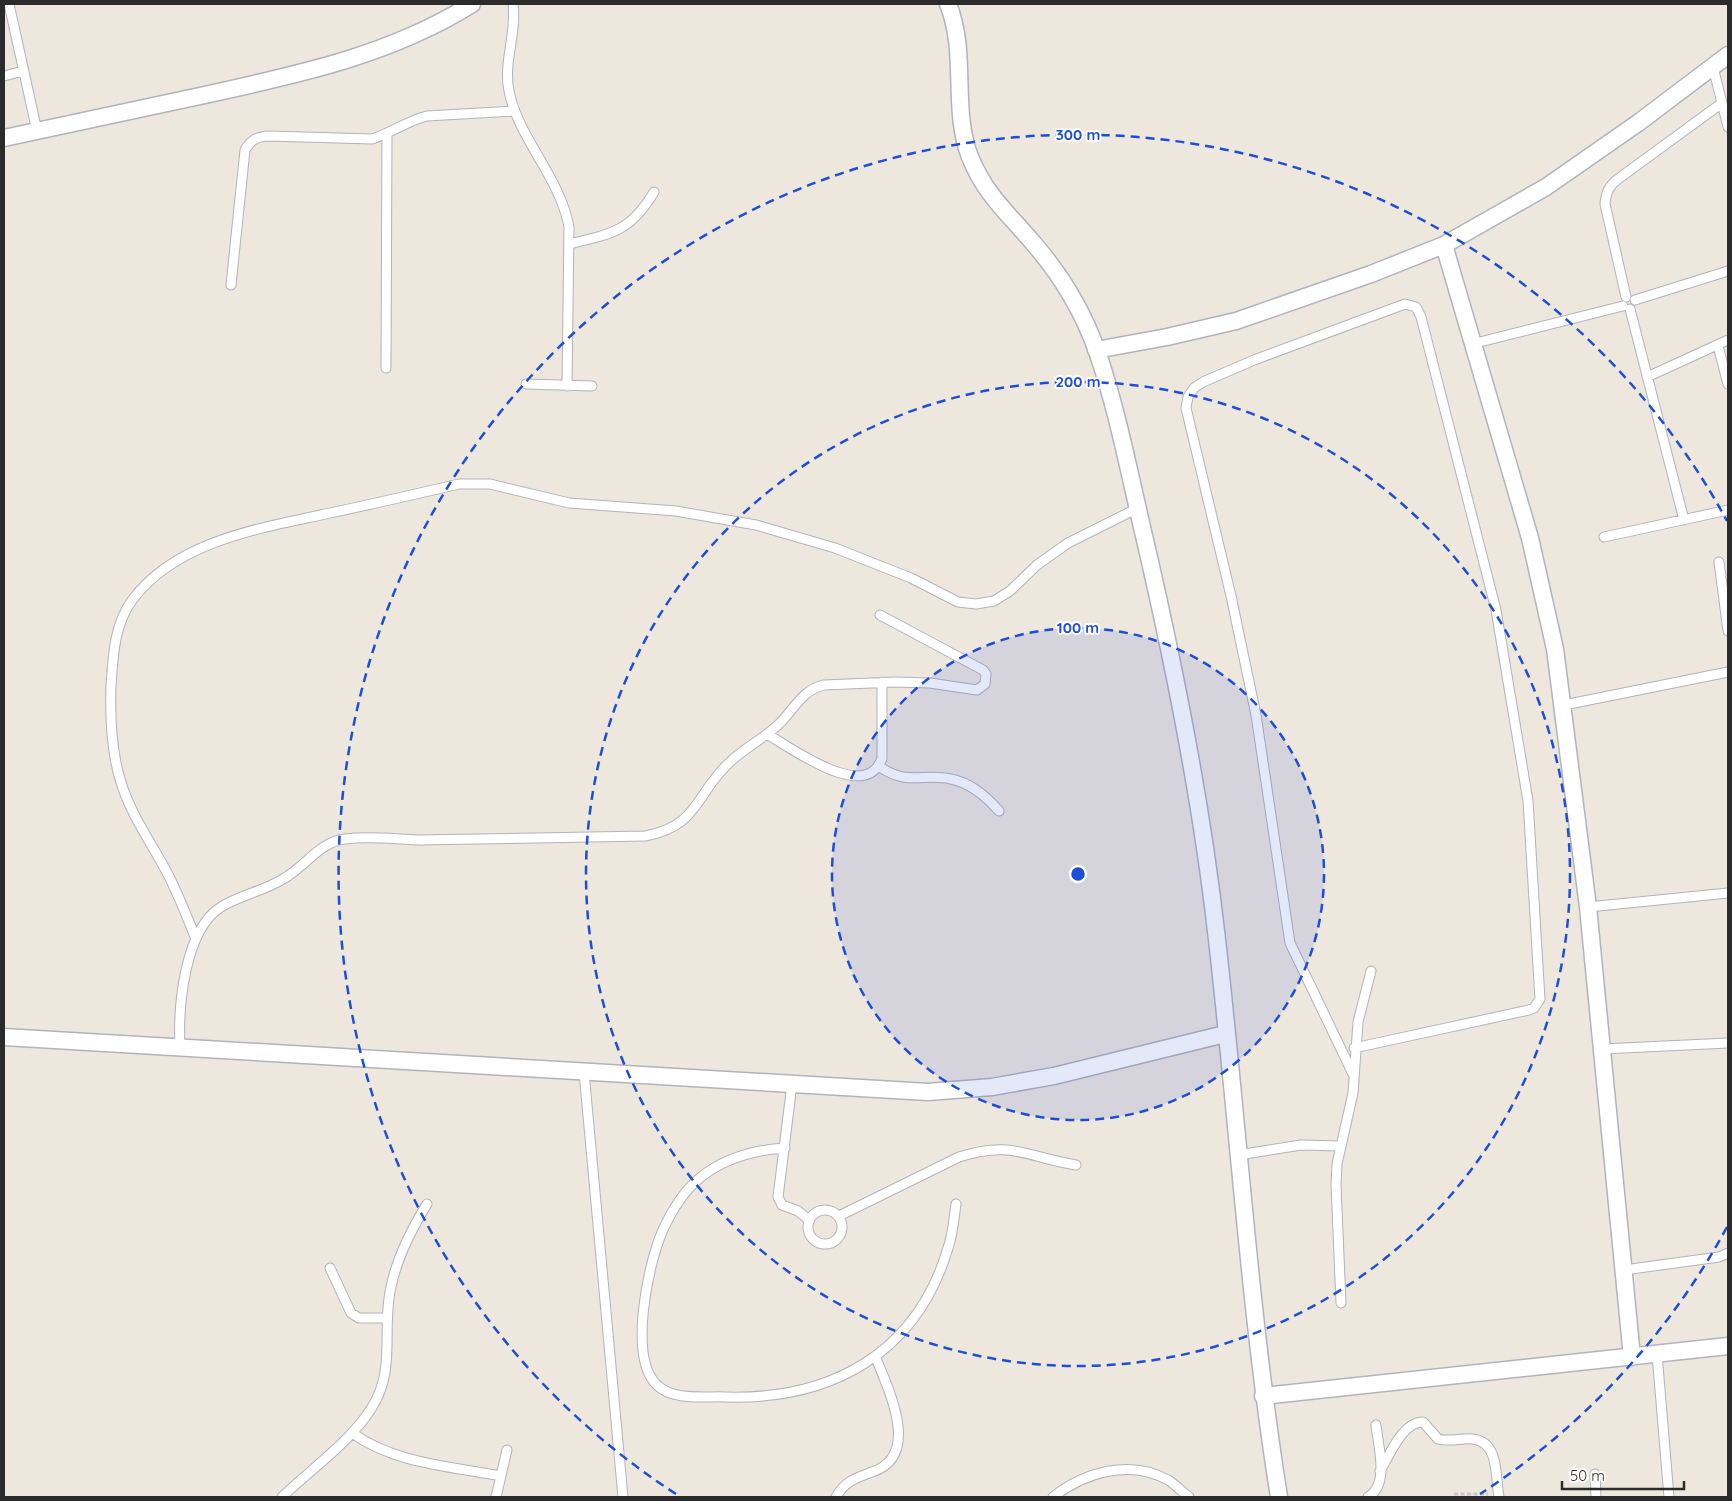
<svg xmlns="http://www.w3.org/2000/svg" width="1732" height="1501" font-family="Quicksand,sans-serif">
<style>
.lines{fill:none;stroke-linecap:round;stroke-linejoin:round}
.lane-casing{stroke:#b1b3bf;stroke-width:11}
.street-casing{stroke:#b1b3bf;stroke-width:19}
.path{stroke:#c8c8c8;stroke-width:3;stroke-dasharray:4 2.5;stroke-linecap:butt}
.lane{stroke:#fff;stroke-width:9}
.street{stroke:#fff;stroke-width:16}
.ring{fill:none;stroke:#1d4ed8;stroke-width:2.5;stroke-dasharray:9 6}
.centre{fill:#1d4ed8;stroke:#fff;stroke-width:2.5}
.ring-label{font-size:15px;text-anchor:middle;font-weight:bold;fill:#1d4ed8;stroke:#fff;stroke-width:4;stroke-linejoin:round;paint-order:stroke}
</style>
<rect width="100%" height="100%" fill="#eee7dd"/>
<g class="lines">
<g class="lane-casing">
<path id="lane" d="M9,4L37,131
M513,4C517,33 503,62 509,91C518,138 560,177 569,227L567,386
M1713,67L1728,127
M4,76L23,71
M569,244C612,234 631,231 654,192
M231,285L245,150C251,140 256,137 268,136L372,139C391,133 407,121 427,116L515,111
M1626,297L1605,204C1606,192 1609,186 1618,179L1722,103
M1635,300L1728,271
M1630,309L1684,520
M1472,344L1623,306
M1718,346L1728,384
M386,368L387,134
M1647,377L1728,340
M526,384L592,386
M1604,537L1728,510
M1719,562L1728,631
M1564,705L1728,672
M767,734C791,748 867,804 882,758V682
M880,767C908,786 922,773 951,779C971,783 986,796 999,811
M1588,907L1728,893
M196,939C186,915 177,890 164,867C148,838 129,811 120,779C111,749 110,717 111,686C113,656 114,624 133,599C178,540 262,528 330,513C373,504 416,494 459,484H490L569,503L676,511L756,525L835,548L911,578L958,602L976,604L994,601L1010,591L1037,565L1068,543L1138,508
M180,1047C178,1008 184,930 221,907C240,895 264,891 283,879C305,867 319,842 345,839C372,835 399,840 425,840C498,838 571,837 645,836C700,826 695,793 731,761C747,746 767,737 782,721C796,706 803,690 824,685L895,682L930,683L977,690L985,684L986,674L983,670L880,615
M1602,1049L1728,1043
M584,1072L623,1497
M1353,1074L1290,943L1256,715L1231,596L1186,408L1188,397L1194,388L1203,382L1254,360L1405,304L1416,307L1421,317L1496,610L1528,801L1540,999L1534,1008L1529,1010L1354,1048
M792,1084L778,1197L782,1205L798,1211L809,1220
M785,1148C754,1150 725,1158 701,1177C683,1191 671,1212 662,1232C648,1265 628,1358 657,1385C673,1401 704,1396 726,1397C832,1400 917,1353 948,1248C953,1234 954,1218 956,1204
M1238,1155L1301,1145L1341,1146
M808 1227a17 17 0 1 1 34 0a17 17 0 1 1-34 0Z
M839,1216L959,1157C1012,1140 1026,1157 1076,1165
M330,1268L351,1313L359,1318H387
M1624,1270L1719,1257L1728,1253
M1341,1303L1336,1185L1337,1164L1353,1093L1358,1022L1371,971
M1657,1354L1669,1497
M352,1433C396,1464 449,1466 501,1476
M1380,1471C1389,1456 1403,1421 1423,1422L1438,1439C1449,1442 1461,1438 1473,1439C1500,1442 1495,1478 1499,1497
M1595,1474L1596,1497
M282,1497C311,1469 349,1443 371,1409C397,1369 381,1330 391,1287C397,1257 411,1230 427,1204
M496,1497L507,1450
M836,1497C845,1481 856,1478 872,1472C922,1456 888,1389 876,1358
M1053,1497C1085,1472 1130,1459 1168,1480C1176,1485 1182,1492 1189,1497
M1368,1497C1390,1485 1378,1446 1376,1425"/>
</g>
<g class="street-casing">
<path id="street" d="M948,4C968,53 951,108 970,157C986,196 1008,213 1034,244C1061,275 1083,312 1097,351C1118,412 1130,477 1145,540C1175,669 1201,799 1216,931C1238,1120 1249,1310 1279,1497
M4,138C69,124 135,110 200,96C295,75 389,56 472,4
M1444,245L1530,538L1555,649L1588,907L1632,1357
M1096,350L1167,337L1236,321L1371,274L1444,245L1546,187L1638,123L1728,55
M4,1037L928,1092L992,1087L1054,1076L1225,1034
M1263,1396L1728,1346"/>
</g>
<path class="path" d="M1454,1494H1488"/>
<use href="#lane" class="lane"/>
<use href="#street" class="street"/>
</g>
<circle cx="1078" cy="874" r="246" fill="#1d4ed8" fill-opacity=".12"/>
<g class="ring">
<circle cx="1078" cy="874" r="246"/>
<circle cx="1078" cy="874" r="492"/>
<path d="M1727 1227A739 739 0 0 1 1480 1494M676 1494A739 739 0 1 1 1727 521"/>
</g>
<circle cx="1078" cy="874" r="8" class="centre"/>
<g class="ring-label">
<text x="1078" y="140">300 m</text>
<text x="1078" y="387">200 m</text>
<text x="1078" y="633">100 m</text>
</g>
<rect width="1732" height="1501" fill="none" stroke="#2b2b2b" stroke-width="10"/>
<path d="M1562 1481v8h122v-8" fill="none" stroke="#2b2b2b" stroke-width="2.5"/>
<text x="1570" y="1481" font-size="15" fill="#2b2b2b" stroke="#ffffff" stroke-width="4" paint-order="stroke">50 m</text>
</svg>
